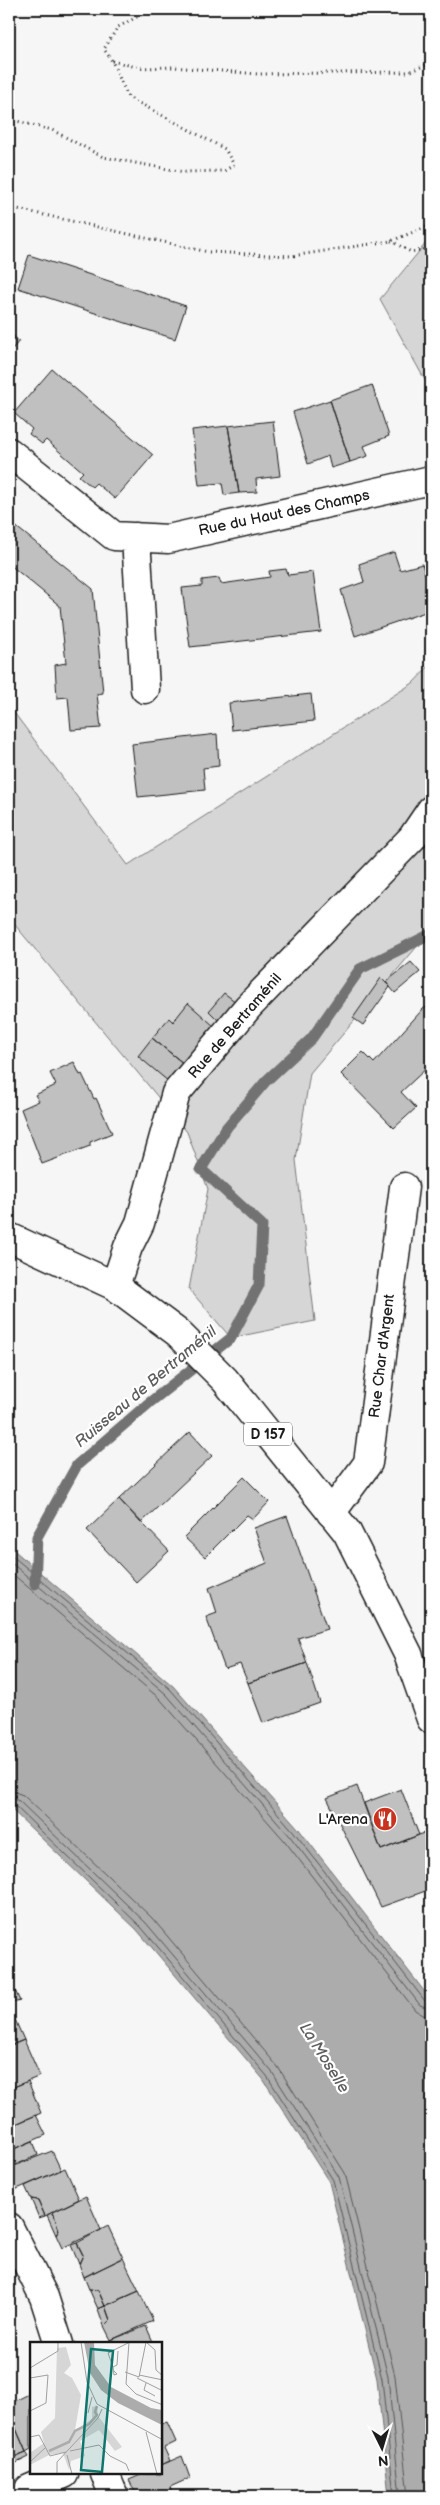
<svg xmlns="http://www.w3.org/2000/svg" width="440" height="2505" font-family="'Balsamiq Sans',sans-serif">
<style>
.green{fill:#d6d6d6;stroke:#797979}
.water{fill:#acacac;stroke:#727272}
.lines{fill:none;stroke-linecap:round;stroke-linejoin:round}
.shore{stroke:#565656;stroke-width:1}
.stream{stroke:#727272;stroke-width:11}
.building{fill:#c0c0c0;stroke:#1c1c1c}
.minor-casing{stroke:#1c1c1c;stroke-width:31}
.major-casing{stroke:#1c1c1c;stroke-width:31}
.path{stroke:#1c1c1c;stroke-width:3;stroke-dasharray:1 4;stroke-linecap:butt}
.minor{stroke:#fff;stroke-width:28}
.major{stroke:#fff;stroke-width:28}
.labels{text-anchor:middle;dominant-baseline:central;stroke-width:4.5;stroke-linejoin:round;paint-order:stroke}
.shield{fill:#fff;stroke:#606060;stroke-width:1}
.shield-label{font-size:14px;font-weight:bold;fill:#1c1c1c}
.street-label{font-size:15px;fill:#1c1c1c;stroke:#fff}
.poi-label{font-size:15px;fill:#1c1c1c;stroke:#fff;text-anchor:end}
.water-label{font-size:16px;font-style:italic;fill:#5d5d5d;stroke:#fff}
.inset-river{fill:none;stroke:#acacac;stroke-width:2.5}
.inset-road{fill:none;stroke:#9f9f9f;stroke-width:1}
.view{fill:#0f766e;fill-opacity:0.15;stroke:#0f766e;stroke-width:2.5}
.inset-edge{fill:none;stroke:#1c1c1c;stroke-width:2.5}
</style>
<rect width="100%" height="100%" fill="#f6f6f6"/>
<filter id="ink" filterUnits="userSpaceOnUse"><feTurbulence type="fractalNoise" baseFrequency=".02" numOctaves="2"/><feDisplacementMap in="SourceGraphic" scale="10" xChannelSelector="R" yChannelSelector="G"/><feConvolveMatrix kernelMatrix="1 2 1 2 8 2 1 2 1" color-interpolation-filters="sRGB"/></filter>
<g filter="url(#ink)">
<path class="green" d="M431,237V391L380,299Z
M431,664V930L310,1073L296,1160L315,1321L231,1338L189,1289L208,1189L187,1132L15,925L9,921V706L128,865L413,683Z"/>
<path class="water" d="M9,1546L173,1686L298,1828L431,2000V2496H389L377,2379L329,2182L263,2079L137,1930L9,1807Z"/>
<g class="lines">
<path class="shore" d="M9,1553L170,1689L294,1832L425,2001L431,2003
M9,1561L166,1694L289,1835L420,2005L431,2009
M9,1571L160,1699L284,1840L415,2010L423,2015L431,2017
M9,1790L23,1795L152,1918L278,2067L345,2173L395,2376L408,2496
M9,1797L19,1801L146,1923L272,2072L339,2177L388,2377L400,2496
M9,1804L14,1805L141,1927L267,2076L333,2180L382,2379L394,2496"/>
<path class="stream" d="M35,1584L37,1537L77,1465L149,1403L231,1338L259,1285L262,1225L201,1169L227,1127L266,1081L312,1038L360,969L431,934"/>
</g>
<path class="building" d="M29,255L186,306L175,339L18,288Z
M9,332L19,341L9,353Z
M52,369L153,455L115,499L96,483L92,487L79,476L83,472L46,440L42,444L29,434L32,429L14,413Z
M372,385L389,436L364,446L368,456L350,462L330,400Z
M330,400L350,462L331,468L328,456L308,464L293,412Z
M273,421L280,476L256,479L257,492L239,493L228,426Z
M228,426L239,493L224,495L222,483L199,485L192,430Z
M9,521L93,589L103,693L97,694L101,728L71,730L68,697L57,698L55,665L66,663L60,606L9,564Z
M394,552L400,570L422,564L431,593V610L355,636L341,590L364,582L359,564Z
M286,569L288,575L313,572L321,632L190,647L182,588L202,586V580L219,578L221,584L270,577L269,571Z
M311,694L314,721L232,730L229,703Z
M217,734L219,766L203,768L205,790L138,797L132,744Z
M411,962L420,972L395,993L386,982Z
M381,978L390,987L363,1025L353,1018Z
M224,993L236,1002L219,1021L209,1011Z
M188,1003L215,1027L184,1064L152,1038L169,1018L173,1022Z
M431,1004V1064L401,1092L416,1108L394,1128L341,1074L363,1052L374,1063L423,1009Z
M152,1038L184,1064L169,1082L138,1056Z
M74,1062L80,1075L82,1074L94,1099L96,1098L112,1133L90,1142V1146L42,1164L21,1109L39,1101L35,1095L56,1085L50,1073Z
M190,1432L212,1456L141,1523L119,1499Z
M244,1477L269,1502L253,1519L247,1515L205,1557L184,1537Z
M119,1499L169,1551L136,1582L87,1530Z
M287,1516L327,1629L298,1638L307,1663L248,1683L240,1664L225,1669L206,1617L217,1613L209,1588L267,1563L254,1528Z
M307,1663L320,1703L263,1723L248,1683Z
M357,1786L381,1850L431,1830V1889L381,1907L327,1798Z
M401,1789L419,1835L381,1850L364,1803Z
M9,1978L20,2001L9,2004Z
M9,2006L24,2040L9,2046Z
M24,2040L40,2076L9,2089V2046Z
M28,2081L41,2113L9,2127V2089Z
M36,2115L46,2135L9,2151V2127Z
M33,2141L38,2155L9,2168V2151Z
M52,2151L61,2170L10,2192L9,2168Z
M65,2168L79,2199L45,2216L38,2200L31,2199L25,2186Z
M86,2196L101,2230L62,2248L56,2235L59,2230L53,2212Z
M31,2199L38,2200L45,2216L39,2218Z
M53,2212L59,2230L56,2235L47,2215Z
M108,2226L123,2258L84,2277L79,2264L83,2255L77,2243Z
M77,2243L83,2255L79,2264L71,2245Z
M123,2258L139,2291L105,2306L98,2290L89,2289L84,2277Z
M89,2289L98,2290L105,2306L98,2309Z
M139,2291L153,2321L111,2340L104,2326L110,2320L105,2306Z
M105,2306L110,2320L104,2326L98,2309Z
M146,2326L154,2344H104L111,2340Z
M31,2393V2449L26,2452L11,2417L9,2404Z
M11,2417L26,2452L14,2457L9,2467V2418Z
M167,2422L176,2442L164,2448L170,2461L161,2465V2424Z
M26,2452L29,2457L10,2466L14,2457Z
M182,2456L190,2478L170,2487L173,2496H137L129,2480L143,2474H161V2465Z"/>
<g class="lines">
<g class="minor-casing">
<path id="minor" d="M9,452L114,536L168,539L431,480
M136,537L145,689
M115,1286L128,1247L140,1223L176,1093L248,1007L412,838L431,810
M331,1513L368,1463L404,1187
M9,2227L44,2297L59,2344
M105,2474L114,2496
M27,2496L29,2489L64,2474"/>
</g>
<g class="major-casing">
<path id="major" d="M9,1237L115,1286L178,1333L225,1380L347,1532L408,1654L431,1719"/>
</g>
<path class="path" d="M112,61L141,68L173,67L258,74L408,72L431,63
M9,119L52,130L103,157L184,172L224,171L234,165L225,149L128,97L112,61L104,49L118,27L152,9
M9,207L208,252L292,256L391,241L431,225
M391,241L411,252L431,248"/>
<use href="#minor" class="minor"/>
<use href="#major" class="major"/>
</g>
</g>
<defs>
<g id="restaurant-disc" transform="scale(1.25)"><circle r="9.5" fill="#c8321e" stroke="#fff"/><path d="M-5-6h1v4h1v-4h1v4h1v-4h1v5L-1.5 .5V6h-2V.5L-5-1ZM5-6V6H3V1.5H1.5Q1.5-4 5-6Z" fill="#fff"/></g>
</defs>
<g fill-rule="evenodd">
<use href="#restaurant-disc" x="385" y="1819"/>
</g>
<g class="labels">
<rect class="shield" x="244" y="1422.5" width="48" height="23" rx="4"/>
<g class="shield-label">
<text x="268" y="1434">D 157</text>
</g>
<g class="street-label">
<text transform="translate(284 513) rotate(-12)">Rue du Haut des Champs</text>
<text transform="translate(235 1026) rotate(-49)">Rue de Bertraménil</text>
<text transform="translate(382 1356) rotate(-83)">Rue Char d'Argent</text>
</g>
<g class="poi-label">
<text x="368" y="1819">L'Arena</text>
</g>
<g class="water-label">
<text transform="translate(146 1387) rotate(-40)">Ruisseau de Bertraménil</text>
<text transform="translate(324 2058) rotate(58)">La Moselle</text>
</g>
</g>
<g transform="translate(30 2342)">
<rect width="132" height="132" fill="#f6f6f6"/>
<path d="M36,5L41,23L34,31L42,36L51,53L45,88L62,77V65L67,64L68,74L92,105L85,109L69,88L50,99L55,114L41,119L39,128L33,111L19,113L0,123V111L14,101L11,90L25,76L27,6Z" fill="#d6d6d6"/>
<path d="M54,0H64L65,23L81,45L121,66L132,68V83L88,61L71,48L60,31Z" fill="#acacac"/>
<path class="inset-river" d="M19,109L39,100L45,89L59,82L67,73L65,70L67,64"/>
<path class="inset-road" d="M51,0L57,40L67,62L133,98M99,0L96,42L106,52L133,63M116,0L125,8L126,28L133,34M82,9L78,11L98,1M78,11L83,25L87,23L88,9M83,25L84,33L87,32L84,29M0,26L28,9V0M95,30L109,35L116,0M109,33L133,38M0,36L18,33L16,61L0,69M107,36L133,49M116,41L114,48L125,54M58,71L62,55M116,90L127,132M0,95L9,93L20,114L36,110M40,109L69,103L80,114L96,122L99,129M37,113L42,132M0,120L15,106M27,132V120L68,76L72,67"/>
<path class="view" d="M61,7L83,9L72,130L51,128Z"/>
<rect width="132" height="132" class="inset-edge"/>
</g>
<rect width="440" height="2505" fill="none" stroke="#fff" stroke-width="30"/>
<rect x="15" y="15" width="410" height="2475" fill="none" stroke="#1c1c1c" stroke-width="2" filter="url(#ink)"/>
<g transform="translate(382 2448) rotate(175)" stroke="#ffffff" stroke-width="4" paint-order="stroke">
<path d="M0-4L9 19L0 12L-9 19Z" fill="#1c1c1c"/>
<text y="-8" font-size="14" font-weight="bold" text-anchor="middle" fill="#1c1c1c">N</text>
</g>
</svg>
